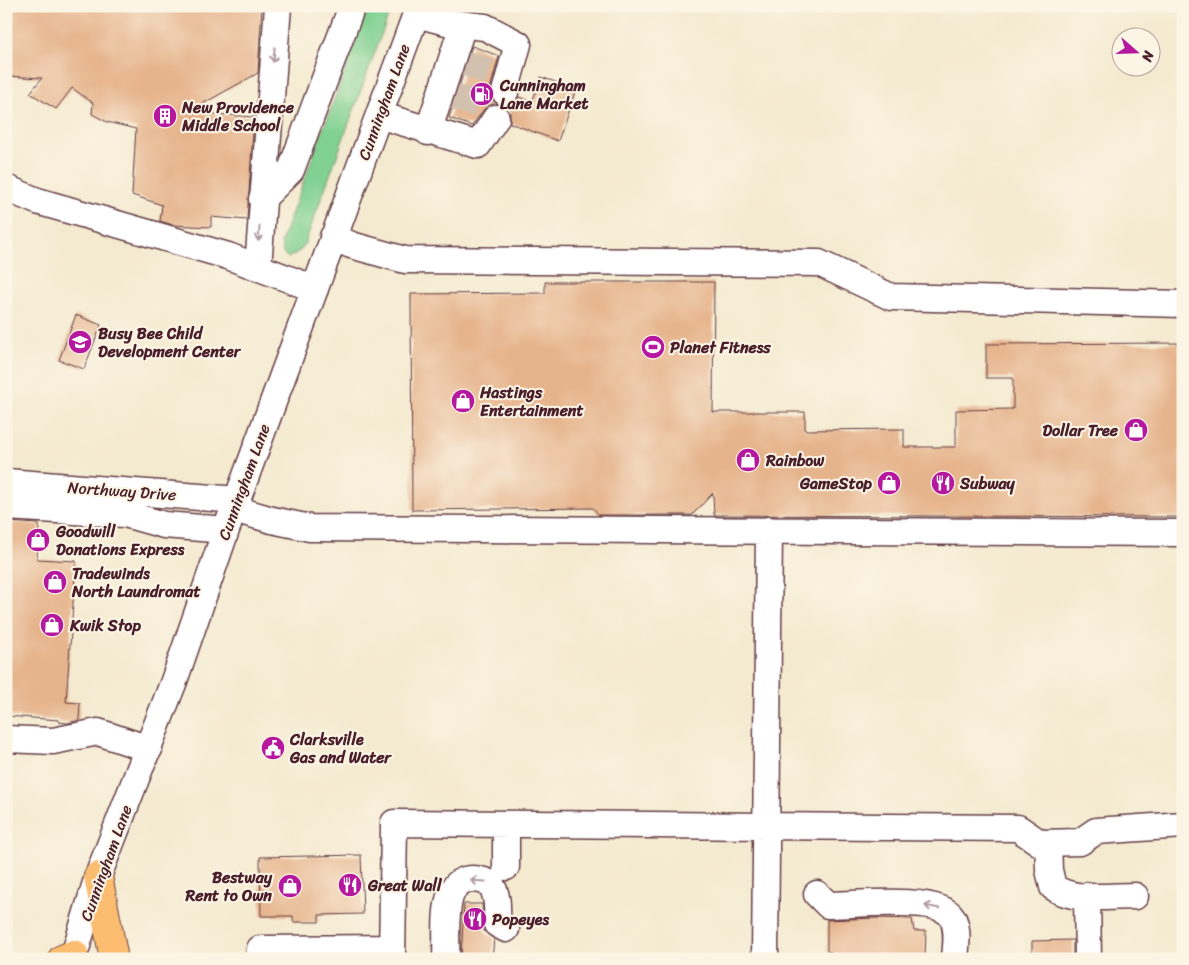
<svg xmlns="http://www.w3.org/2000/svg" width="1189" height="965" font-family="Sriracha,sans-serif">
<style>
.green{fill:#80d192;stroke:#65785e}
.building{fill:#e6b48c}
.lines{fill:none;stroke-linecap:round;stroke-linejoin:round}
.minor-tunnel{stroke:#d2c1af;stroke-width:26;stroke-dasharray:26 13;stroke-linecap:butt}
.minor-casing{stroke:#643d44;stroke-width:29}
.highway-casing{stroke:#643d44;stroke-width:30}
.minor{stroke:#fff;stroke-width:26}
.highway{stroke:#fcbd6f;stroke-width:28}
.oneway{stroke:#ae9aa0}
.labels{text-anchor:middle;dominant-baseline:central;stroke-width:4;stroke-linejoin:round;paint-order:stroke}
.poi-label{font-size:16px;font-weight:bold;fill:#4a1f2b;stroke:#fcf5e5;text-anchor:start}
.street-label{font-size:16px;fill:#4a1f2b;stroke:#fcf5e5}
</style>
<rect width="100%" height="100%" fill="#fcf5e5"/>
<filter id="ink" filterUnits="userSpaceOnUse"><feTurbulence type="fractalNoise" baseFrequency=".02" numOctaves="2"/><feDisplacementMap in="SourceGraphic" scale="10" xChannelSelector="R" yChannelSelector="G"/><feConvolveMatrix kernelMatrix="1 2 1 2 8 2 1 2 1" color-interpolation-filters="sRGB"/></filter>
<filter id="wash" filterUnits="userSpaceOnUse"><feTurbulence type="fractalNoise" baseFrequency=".0096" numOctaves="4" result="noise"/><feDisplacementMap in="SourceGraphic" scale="20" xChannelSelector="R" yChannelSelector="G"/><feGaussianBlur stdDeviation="1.12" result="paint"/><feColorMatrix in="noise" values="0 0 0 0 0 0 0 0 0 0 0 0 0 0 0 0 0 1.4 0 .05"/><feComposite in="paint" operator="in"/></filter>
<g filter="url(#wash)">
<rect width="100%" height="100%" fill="#f4ead0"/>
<path class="green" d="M369,6H392L305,243L301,250L288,258L283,253L281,242Z"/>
<g id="blocks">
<path class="building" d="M6,6H262L258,73L188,112L254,117L247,220L211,217V227L173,225L160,221L162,205L132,195L136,129L107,122L92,114L93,103L72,88L56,109L30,93L42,78L6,76Z
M472,46L499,56L490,89L491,96L495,103L484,109L472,126L449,118Z
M541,77L576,89L558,141L510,123V112L505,107L515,103L519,97L532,102Z
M545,282H714L713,412H805V430L904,429V447H956V410L1013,409V378H986V344L1183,343V517L714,515L713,493L692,515H599L593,508L412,510L411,294L545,293Z
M76,315L101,325L84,369L59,360Z
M6,522L39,524L37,559L76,561L66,702L80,703L79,720L68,723L59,722V720L6,716Z
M361,855L363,914L319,915V922H293V916H261L260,857Z
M464,904H482L484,931L494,939L492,959H461Z
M875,918L912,919L914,931H926L925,958L831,959V952H827V920Z
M1073,940V959H1032V941Z"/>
</g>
</g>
<g filter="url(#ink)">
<use href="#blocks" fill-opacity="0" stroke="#643d44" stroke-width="1"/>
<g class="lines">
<path class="minor-tunnel" d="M465,63L496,75
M453,96L498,112"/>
<g class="minor-casing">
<path id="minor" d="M416,14L450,23L485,27L518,44L505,92
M379,115L478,145L496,118
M428,132L463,25
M6,188L37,201L228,256L315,289
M262,199L291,170L352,6
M333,237L351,245L405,260L819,263L891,297L1183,304
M258,267L278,6
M6,482L238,500
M6,507L125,514L164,525L226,530
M234,509L272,520L310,528L1183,533
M6,739L53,741L98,732L149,749
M506,824V867
M1048,843L1049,870L1053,887C1074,902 1109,896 1135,896
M817,894L828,905C852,905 939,895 952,917C959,929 956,945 955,959
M1087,896L1088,959
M73,959L98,876L174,681L226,530L419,6
M260,959V949L392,948
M392,959L394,823L1018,828L1040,843L1080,842L1096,831L1183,825
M446,959C448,929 436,862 490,883C499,895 497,910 497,924L506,929
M765,959L769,530"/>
</g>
<g class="highway-casing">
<path id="highway" d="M98,876L114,959
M62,959L74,954"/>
</g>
<use href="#minor" class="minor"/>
<use href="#highway" class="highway"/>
</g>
<defs><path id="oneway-shaft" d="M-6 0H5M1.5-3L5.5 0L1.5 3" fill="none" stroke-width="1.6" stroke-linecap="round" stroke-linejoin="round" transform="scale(1.25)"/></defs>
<g class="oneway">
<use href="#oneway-shaft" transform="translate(274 55) rotate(95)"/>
<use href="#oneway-shaft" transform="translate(259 234) rotate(94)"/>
<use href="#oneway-shaft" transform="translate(478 881) rotate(-177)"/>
<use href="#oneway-shaft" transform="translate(932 907) rotate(-169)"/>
</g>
</g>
<defs>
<g id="fuel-disc" transform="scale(1.25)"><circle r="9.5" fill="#b5179e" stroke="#fcf5e5"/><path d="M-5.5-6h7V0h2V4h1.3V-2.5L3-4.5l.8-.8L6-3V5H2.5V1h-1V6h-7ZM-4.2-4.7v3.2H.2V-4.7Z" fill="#fff"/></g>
<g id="building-disc" transform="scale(1.25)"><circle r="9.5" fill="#b5179e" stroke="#fcf5e5"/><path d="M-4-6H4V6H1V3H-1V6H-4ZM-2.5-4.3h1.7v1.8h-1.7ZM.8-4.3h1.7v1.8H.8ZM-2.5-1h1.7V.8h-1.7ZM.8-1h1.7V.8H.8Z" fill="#fff"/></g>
<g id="school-disc" transform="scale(1.25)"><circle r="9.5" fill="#b5179e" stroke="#fcf5e5"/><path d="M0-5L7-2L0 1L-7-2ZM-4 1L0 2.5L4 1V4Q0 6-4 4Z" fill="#fff"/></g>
<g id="stadium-disc" transform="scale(1.25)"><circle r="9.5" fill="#b5179e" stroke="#fcf5e5"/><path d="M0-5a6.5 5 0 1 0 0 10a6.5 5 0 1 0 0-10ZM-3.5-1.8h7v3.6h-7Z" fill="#fff"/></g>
<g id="shop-disc" transform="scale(1.25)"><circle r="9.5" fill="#b5179e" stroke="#fcf5e5"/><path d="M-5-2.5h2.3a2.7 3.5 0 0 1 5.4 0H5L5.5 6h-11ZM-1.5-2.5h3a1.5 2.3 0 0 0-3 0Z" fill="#fff"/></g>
<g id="restaurant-disc" transform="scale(1.25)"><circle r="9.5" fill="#b5179e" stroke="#fcf5e5"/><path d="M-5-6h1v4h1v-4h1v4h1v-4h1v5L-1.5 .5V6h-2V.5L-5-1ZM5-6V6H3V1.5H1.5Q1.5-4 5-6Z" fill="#fff"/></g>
<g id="civic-disc" transform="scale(1.25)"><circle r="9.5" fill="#b5179e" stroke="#fcf5e5"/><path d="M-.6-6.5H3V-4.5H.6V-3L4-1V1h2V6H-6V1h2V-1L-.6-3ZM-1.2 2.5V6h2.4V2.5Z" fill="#fff"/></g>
</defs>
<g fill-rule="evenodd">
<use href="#fuel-disc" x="482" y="94"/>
<use href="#building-disc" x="165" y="116"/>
<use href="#school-disc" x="80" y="342"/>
<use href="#stadium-disc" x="653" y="347"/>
<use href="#shop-disc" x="463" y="401"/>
<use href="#shop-disc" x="1136" y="430"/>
<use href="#shop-disc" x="748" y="460"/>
<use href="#shop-disc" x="889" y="483"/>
<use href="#restaurant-disc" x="943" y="483"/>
<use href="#shop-disc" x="38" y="540"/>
<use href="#shop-disc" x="55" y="582"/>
<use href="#shop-disc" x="52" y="625"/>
<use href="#civic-disc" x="273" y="748"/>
<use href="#restaurant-disc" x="350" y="885"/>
<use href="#shop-disc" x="290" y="886"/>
<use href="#restaurant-disc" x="475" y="919"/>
</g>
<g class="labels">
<g class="poi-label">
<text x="500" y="85">Cunningham<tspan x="500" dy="18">Lane Market</tspan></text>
<text x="182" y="107">New Providence<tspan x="182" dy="18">Middle School</tspan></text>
<text x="98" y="333">Busy Bee Child<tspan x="98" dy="18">Development Center</tspan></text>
<text x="670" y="347">Planet Fitness</text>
<text x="480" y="392">Hastings<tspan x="480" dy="18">Entertainment</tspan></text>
<text x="1118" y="430" text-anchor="end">Dollar Tree</text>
<text x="766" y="460">Rainbow</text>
<text x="872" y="483" text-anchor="end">GameStop</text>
<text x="960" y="483">Subway</text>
<text x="56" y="531">Goodwill<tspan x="56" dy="18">Donations Express</tspan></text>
<text x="72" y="573">Tradewinds<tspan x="72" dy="18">North Laundromat</tspan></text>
<text x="70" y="625">Kwik Stop</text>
<text x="290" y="739">Clarksville<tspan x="290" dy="18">Gas and Water</tspan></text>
<text x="272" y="877" text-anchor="end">Bestway<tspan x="272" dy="18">Rent to Own</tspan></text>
<text x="368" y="885">Great Wall</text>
<text x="492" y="919">Popeyes</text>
</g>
<g class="street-label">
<text transform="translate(384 102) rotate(-70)">Cunningham Lane</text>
<text transform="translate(244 482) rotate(-70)">Cunningham Lane</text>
<text transform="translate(122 491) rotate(4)">Northway Drive</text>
<text transform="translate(106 863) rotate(-70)">Cunningham Lane</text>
</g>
</g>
<rect width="1189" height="965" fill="none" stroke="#fcf5e5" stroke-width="25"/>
<g transform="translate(1136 52) rotate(110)"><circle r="24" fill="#fcf5e5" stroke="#b59f9b"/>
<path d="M0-4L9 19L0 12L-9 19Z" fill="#b5179e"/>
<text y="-8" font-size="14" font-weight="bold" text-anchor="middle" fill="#4a1f2b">N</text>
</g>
</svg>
